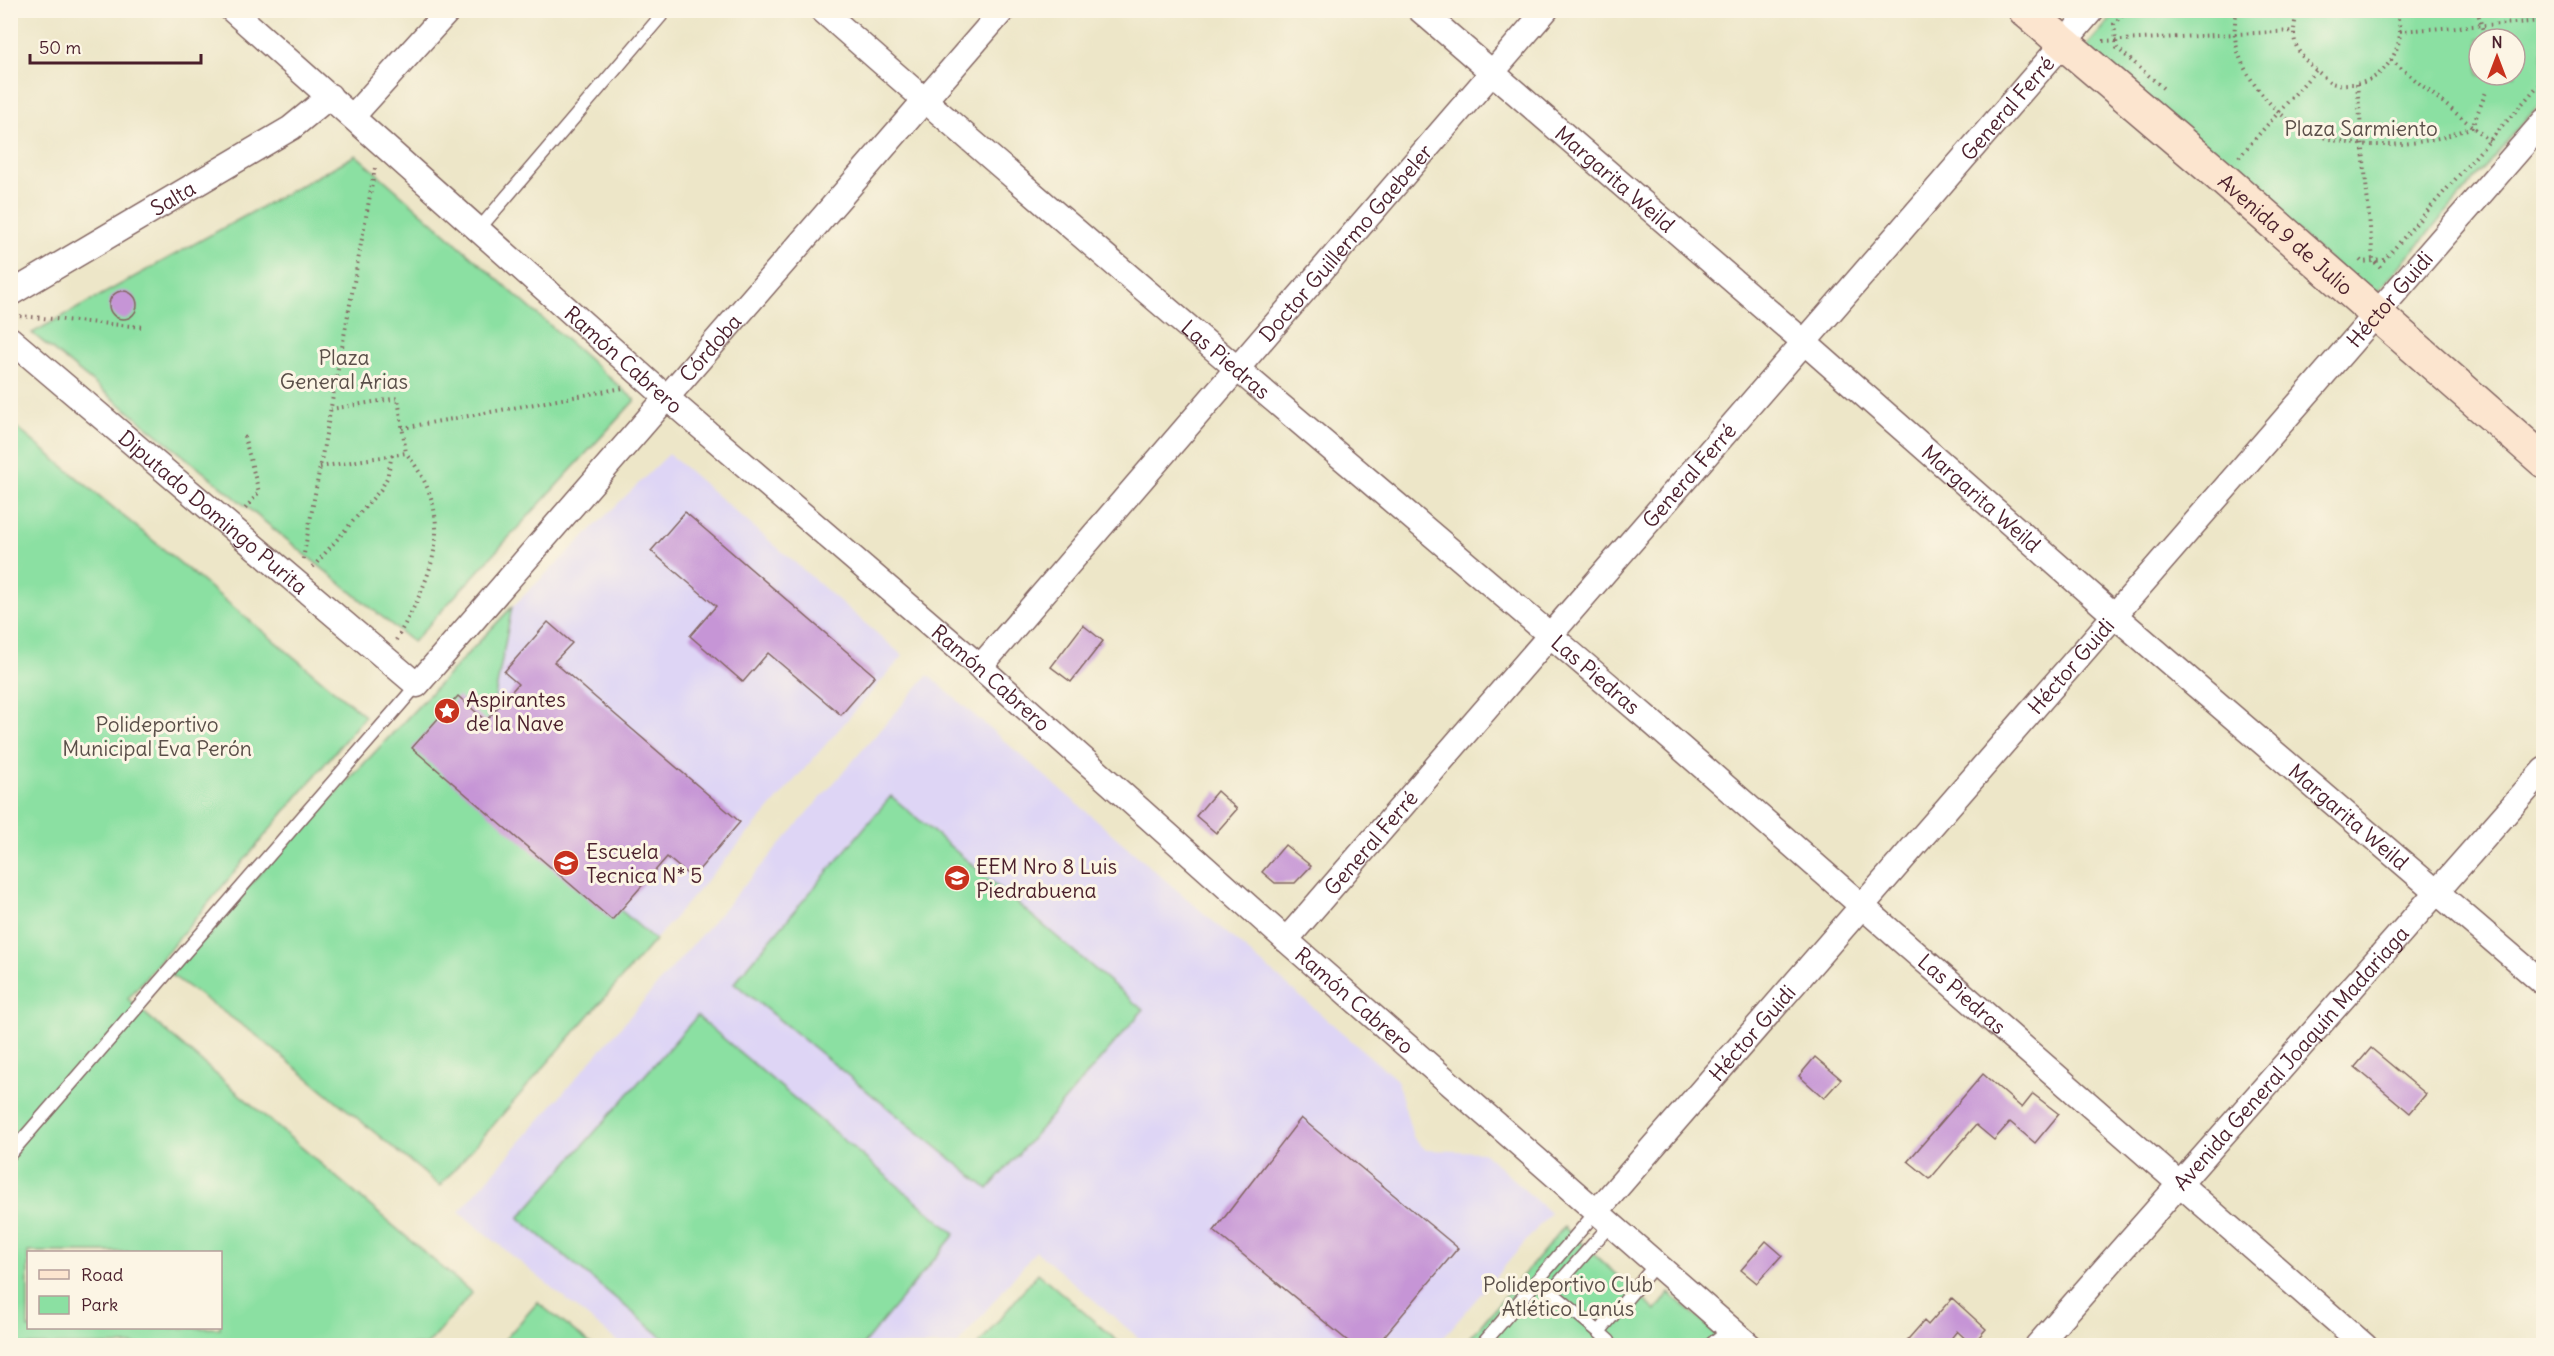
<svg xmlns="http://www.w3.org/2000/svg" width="2554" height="1356" font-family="Delius,sans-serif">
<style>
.built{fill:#ded5f5}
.green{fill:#8be0a2;stroke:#6a8066;stroke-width:1.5;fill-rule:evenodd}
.building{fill:#c695d6}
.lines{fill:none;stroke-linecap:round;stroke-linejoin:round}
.lane-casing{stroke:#836562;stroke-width:15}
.street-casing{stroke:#836562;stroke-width:27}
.secondary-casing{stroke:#836562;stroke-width:36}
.path{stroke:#836562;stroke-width:4;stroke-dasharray:1.5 4.5;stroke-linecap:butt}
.lane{stroke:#fff;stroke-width:12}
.street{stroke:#fff;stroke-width:24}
.secondary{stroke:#fce5cf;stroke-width:33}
.labels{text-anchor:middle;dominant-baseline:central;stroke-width:6;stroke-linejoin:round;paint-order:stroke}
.street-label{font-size:21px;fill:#4a1f2b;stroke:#fcf5e5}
.park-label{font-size:21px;fill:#5a4f49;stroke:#fcf5e5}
.poi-label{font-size:21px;fill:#4a1f2b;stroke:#fcf5e5;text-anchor:start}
</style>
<rect width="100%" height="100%" fill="#fcf5e5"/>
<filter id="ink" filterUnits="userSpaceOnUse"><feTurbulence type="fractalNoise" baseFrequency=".0167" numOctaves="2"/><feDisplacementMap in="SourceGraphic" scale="12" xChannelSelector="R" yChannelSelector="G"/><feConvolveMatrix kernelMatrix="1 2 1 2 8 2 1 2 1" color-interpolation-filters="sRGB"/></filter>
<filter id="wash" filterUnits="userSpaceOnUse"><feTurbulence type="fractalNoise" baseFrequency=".008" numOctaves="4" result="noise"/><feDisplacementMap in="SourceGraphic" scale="24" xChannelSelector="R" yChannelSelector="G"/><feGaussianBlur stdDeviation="1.35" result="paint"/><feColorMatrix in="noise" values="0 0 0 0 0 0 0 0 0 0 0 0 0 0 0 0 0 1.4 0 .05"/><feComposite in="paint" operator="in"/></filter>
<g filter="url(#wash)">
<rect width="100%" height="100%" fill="#ede6c8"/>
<path class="built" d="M669,454L903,656L440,1186L478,786L512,607Z
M928,675L1397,1080L1413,1137L1426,1150L1483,1152L1550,1213L1437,1345H1147L1036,1251L957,1345L623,1346L459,1212Z"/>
<path class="green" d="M2118,11H2543V100L2373,297L2085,48ZM2479,39H2515V75H2479Z
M356,155L635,400L413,642L32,333Z
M11,423L365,716L128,999L472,1293L427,1345H11ZM28,1252H220V1328H28Z
M512,607L478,786L655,940L440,1186L256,1035L167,972Z
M891,796L1143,1010L988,1189L734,983Z
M697,1016L955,1234L863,1345H672L519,1218Z
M1564,1227L1656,1311L1669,1293L1730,1345L1463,1346Z
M1038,1273L1122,1345H978Z
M538,1302V1303L592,1345H500Z"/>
<g id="blocks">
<path class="building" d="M109 305a14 14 0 1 1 28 0a14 14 0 1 1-28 0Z
M685,512L875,676L841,715L768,653L743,682L690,636L716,606L651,551Z
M548,622L572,643L554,662L740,822L692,878L667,857L612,920L412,748L458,696L486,721L518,684L504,672Z
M1083,625L1103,641L1071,682L1051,667Z
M1217,791L1237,809L1216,833L1196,816Z
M1285,845L1311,866L1295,883H1275L1262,872Z
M2371,1048L2426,1094L2410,1113L2355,1067Z
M1815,1057L1841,1079L1824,1098L1799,1076Z
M1983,1074L2022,1108L2033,1094L2059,1114L2035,1143L2010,1122L1994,1140L1976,1125L1930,1179L1908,1161Z
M1301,1118L1458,1248L1376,1346H1354L1214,1231Z
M1766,1241L1782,1255L1757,1283L1741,1270Z
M1952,1298L1986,1329L1972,1345L1957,1331L1945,1346H1902L1924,1321L1928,1325Z"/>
</g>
</g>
<g filter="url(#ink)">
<use href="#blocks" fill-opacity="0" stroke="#836562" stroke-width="1.5"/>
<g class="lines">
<g class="lane-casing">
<path id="lane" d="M479,229L661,16
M10,1154L417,685
M1537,1280L1599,1332
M1551,1292L1611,1224
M1481,1346L1597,1211
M1605,1346L1609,1341L1599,1332L1656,1264
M1709,1346L1730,1328"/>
</g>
<g class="street-casing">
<g id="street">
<path id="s1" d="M232,10L667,398L980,667L1286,940L1750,1346"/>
<path id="s2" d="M822,10C1094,250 1372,482 1647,718C1888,926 2124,1138 2365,1346"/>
<path id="s3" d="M1420,10L1804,342L2113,614L2544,984"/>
<path d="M353,116L449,10"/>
<path id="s4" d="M10,294L291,128L330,96"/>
<path id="s5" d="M10,339L417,685L1003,10"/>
<path id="s6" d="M980,667L1546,10"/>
<path id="s7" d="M1286,940L2092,10"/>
<path id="s8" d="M1597,1211L2544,121"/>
<path id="s9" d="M2037,1346L2544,770"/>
</g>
</g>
<g class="secondary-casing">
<g id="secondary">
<path id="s10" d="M2025,10L2221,177L2544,461"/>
</g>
</g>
<path class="path" d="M2126,10L2114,24L2117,48L2164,89
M2237,10C2231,36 2237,57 2251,79C2263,98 2280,116 2299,127C2348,154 2423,148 2472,127L2486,92
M2298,10C2289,40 2295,52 2317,71C2322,75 2327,80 2332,83C2336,85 2345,84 2350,84C2377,85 2399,58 2400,32C2400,26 2398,19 2397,14L2394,10
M2477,10L2484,34
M2400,31L2544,21
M2103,41L2294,31
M2391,60L2490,141
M2357,84L2373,260L2383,271
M2239,157L2316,70
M2360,260L2362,262L2384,260L2544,79
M20,316L143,327
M402,428L623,388
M244,436L259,492L245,509
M320,467L406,453L398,398L331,409
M303,559L375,168
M313,567L381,489L387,478L392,455
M396,640C433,575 459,519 406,453"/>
<use href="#lane" class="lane"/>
<use href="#street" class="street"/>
<use href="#secondary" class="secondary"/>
</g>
</g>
<defs>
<g id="sight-disc" transform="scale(1.35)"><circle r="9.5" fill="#c8321e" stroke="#fcf5e5"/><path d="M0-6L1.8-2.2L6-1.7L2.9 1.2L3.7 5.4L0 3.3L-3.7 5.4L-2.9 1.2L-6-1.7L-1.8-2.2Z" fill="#fff"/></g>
<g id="school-disc" transform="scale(1.35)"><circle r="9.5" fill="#c8321e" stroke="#fcf5e5"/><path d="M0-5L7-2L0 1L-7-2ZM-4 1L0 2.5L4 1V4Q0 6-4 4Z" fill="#fff"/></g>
</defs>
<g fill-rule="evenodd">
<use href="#sight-disc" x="447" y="711"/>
<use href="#school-disc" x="566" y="863"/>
<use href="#school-disc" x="957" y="878"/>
</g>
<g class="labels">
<g class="street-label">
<text stroke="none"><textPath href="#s7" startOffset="1101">General Ferré</textPath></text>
<text stroke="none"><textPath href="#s3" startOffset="258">Margarita Weild</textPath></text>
<text stroke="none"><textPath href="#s4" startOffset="189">Salta</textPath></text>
<text stroke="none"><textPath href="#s10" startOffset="344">Avenida 9 de Julio</textPath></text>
<text stroke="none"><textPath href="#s6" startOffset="560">Doctor Guillermo Gaebeler</textPath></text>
<text stroke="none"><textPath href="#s8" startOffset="1208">Héctor Guidi</textPath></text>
<text stroke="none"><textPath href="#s5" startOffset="981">Córdoba</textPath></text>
<text stroke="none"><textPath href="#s1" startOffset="525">Ramón Cabrero</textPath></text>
<text stroke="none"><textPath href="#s2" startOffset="534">Las Piedras</textPath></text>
<text stroke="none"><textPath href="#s7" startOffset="615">General Ferré</textPath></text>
<text stroke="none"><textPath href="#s3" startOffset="744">Margarita Weild</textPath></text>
<text stroke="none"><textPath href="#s5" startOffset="267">Diputado Domingo Purita</textPath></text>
<text stroke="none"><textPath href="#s8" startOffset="722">Héctor Guidi</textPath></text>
<text stroke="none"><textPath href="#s2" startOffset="1020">Las Piedras</textPath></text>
<text stroke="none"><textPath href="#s1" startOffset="1011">Ramón Cabrero</textPath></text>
<text stroke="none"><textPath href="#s3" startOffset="1230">Margarita Weild</textPath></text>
<text stroke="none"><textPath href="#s7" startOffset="129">General Ferré</textPath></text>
<text stroke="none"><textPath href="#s2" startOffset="1506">Las Piedras</textPath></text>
<text stroke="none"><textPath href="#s1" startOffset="1497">Ramón Cabrero</textPath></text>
<text stroke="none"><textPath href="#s8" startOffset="236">Héctor Guidi</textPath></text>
<text stroke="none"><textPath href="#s9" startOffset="384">Avenida General Joaquín Madariaga</textPath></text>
</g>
<g class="park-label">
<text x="2361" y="128">Plaza Sarmiento</text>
<text x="344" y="357">Plaza<tspan x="344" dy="24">General Arias</tspan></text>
<text x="157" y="724">Polideportivo<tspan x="157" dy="24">Municipal Eva Perón</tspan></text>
<text x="1568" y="1284">Polideportivo Club<tspan x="1568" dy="24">Atlético Lanús</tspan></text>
</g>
<g class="poi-label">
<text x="466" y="699">Aspirantes<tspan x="466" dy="24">de la Nave</tspan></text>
<text x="586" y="851">Escuela<tspan x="586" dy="24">Tecnica N* 5</tspan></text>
<text x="976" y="866">EEM Nro 8 Luis<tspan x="976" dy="24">Piedrabuena</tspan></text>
</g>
</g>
<rect width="2554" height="1356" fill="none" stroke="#fcf5e5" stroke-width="36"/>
<rect x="27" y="1251" width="195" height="78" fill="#fcf5e5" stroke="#b59f9b" stroke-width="1.5"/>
<rect x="39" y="1270" width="30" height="9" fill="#fce5cf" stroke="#b59f9b" stroke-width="1.5"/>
<text x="81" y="1281" font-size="18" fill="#4a1f2b">Road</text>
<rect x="39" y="1296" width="30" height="18" fill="#8be0a2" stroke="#b59f9b" stroke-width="1.5"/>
<text x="81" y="1311" font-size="18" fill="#4a1f2b">Park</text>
<g transform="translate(2497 57)"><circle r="28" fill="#fcf5e5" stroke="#b59f9b" stroke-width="1.5"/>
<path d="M0-4.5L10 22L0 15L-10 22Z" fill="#c8321e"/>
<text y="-9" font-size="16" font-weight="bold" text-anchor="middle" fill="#4a1f2b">N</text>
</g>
<path d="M30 54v9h171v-9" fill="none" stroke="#4a1f2b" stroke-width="3"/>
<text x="39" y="54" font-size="18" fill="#4a1f2b" stroke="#fcf5e5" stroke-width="4.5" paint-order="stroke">50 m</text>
</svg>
